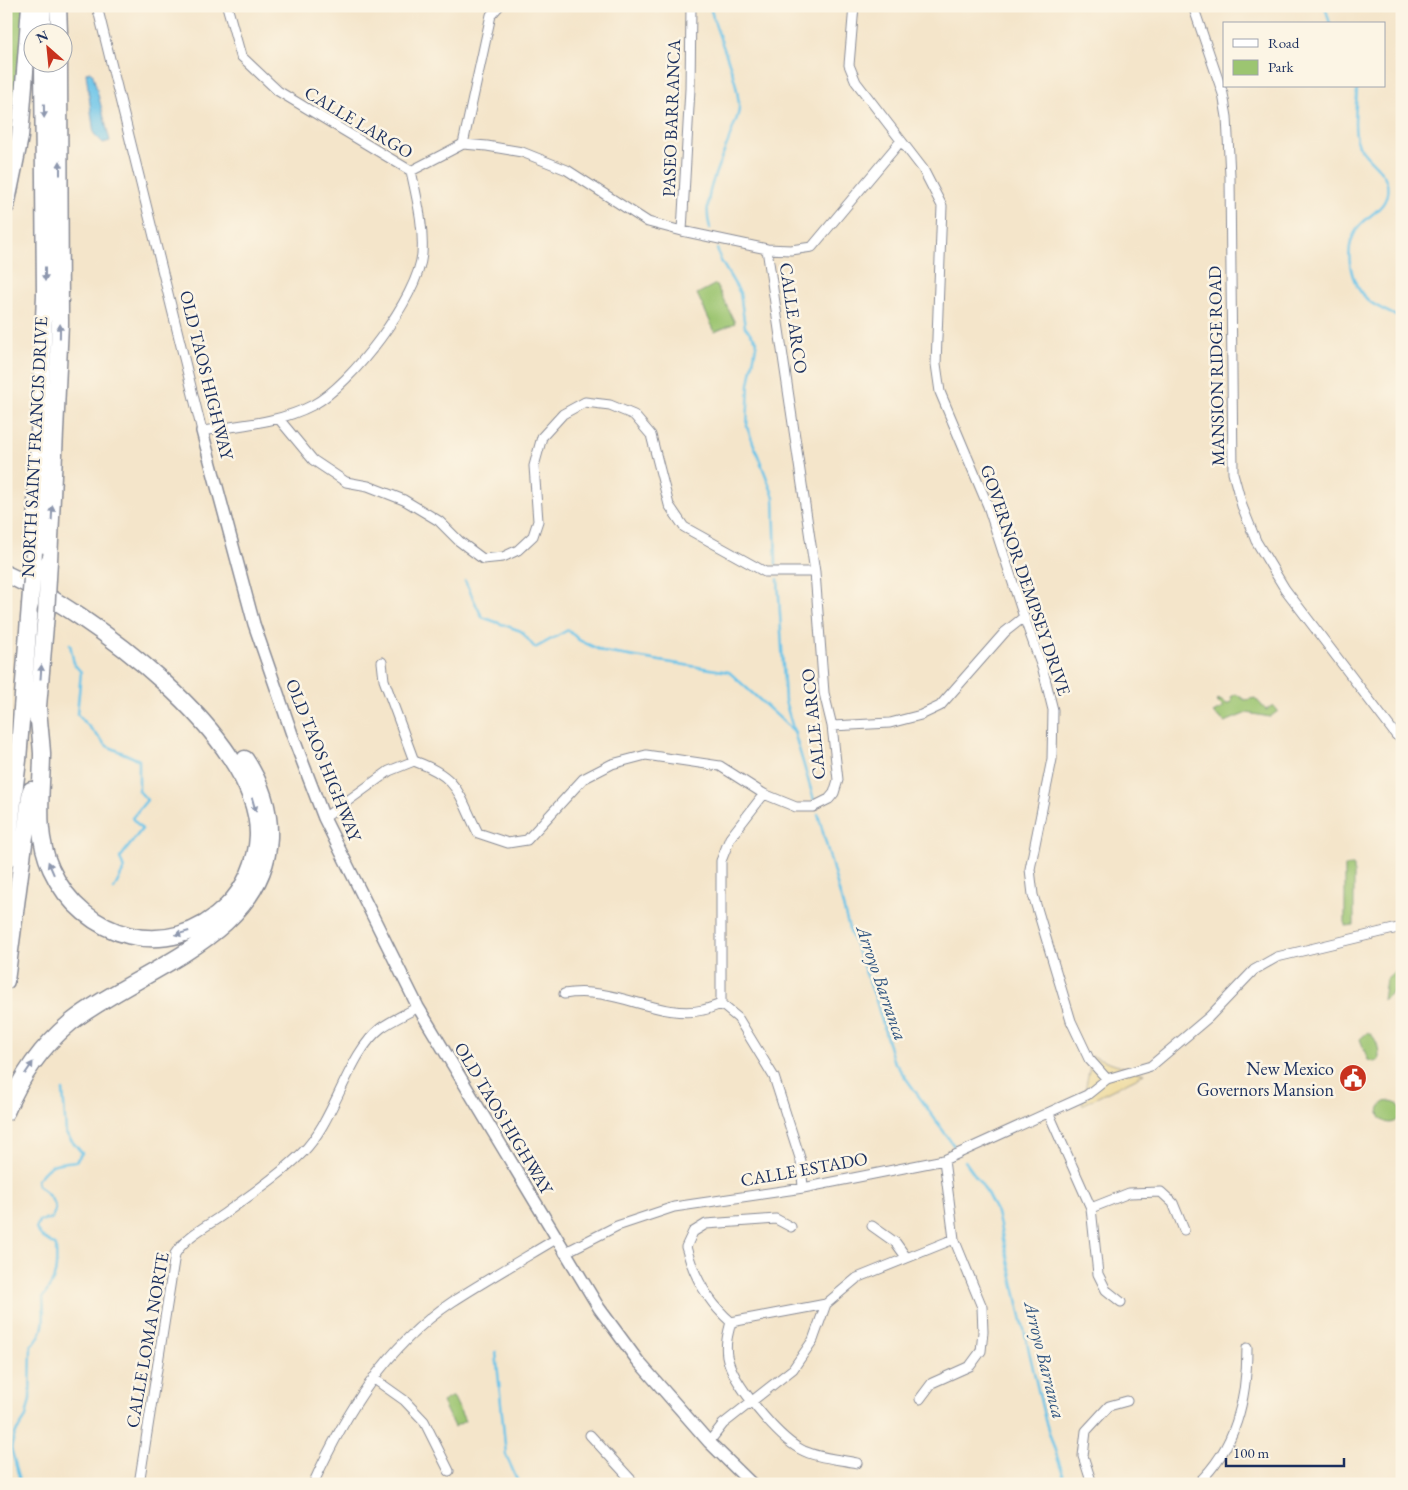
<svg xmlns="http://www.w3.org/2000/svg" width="1408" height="1490" font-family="'EB Garamond',serif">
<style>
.green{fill:#9cc571;stroke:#5c7a68}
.sand{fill:#eeda9e;stroke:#84847e}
.water{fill:#6bc4e9;stroke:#437aa4}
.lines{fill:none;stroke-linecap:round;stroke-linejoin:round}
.stream{stroke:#6bc4e9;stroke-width:2.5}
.minor-casing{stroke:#888a94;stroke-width:11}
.tertiary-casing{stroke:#888a94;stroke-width:14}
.motorway-casing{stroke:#888a94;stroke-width:19}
.minor{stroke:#fff;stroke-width:9}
.tertiary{stroke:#fff;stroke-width:11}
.motorway{stroke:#fff;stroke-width:16}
.motorway-bridge-casing{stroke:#888a94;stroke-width:19;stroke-linecap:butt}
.motorway-bridge{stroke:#fff;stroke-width:16}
.oneway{fill:#8d97ae}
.labels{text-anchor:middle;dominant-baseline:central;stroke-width:5;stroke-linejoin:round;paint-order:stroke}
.street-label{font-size:18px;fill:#1b2f5e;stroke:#fcf5e5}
.poi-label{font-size:18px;fill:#1b2f5e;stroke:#fcf5e5;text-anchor:end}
.water-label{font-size:19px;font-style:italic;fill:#2f5481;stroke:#fcf5e5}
</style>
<rect width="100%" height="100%" fill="#fcf5e5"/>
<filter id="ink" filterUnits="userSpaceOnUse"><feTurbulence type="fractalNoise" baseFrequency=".02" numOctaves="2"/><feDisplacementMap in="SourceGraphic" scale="10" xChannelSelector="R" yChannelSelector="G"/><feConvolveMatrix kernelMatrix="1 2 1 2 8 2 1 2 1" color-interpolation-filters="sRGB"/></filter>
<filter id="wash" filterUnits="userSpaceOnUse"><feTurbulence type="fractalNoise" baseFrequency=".0096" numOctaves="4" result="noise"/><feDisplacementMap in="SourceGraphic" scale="20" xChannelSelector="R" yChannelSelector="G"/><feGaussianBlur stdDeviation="1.12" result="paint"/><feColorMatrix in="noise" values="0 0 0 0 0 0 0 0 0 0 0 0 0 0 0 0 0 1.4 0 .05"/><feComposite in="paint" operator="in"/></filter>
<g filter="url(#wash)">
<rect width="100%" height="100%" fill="#f4e5ca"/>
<path class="green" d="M6,6H24L21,73L6,181Z
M716,284L735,323L715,332L697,294Z
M1236,694L1245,700L1255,698L1266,710L1273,705L1278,711L1270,717L1247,713L1225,722L1213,713L1224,707L1217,702L1218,699L1227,704L1232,702L1231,697Z
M1345,866H1354V925L1345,926Z
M1397,969H1402V984L1383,1000L1386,979Z
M1368,1032C1378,1039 1379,1049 1379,1060L1374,1062L1368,1060L1360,1039Z
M1379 1112a11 11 0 1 1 22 0a11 11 0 1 1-22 0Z
M453,1396L465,1421L454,1427L442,1402Z
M6,1421L12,1423L6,1477Z"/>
<path class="sand" d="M1092,1056L1144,1074L1082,1105Z"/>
<path class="water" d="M90,71L93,75L110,141L103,143L94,134L86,73Z"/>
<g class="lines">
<path class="stream" d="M1325,6L1330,24
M1357,86C1357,104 1352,127 1358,143C1363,158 1384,168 1387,183C1391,208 1370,212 1358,228C1342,248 1350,285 1369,301C1378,309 1392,312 1402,320
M710,228C700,194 723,160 733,128C735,122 740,113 739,106C737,73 719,42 711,10L712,6
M717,249L721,261L740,293L745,327L757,341L749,384L747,427L774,497L776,564
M778,579L785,701L814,800
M465,581L482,617L521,631L535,648L568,630L579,640L604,652L729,672L795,732
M70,644L74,664L81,672L77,714L107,746L139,760V791L147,800L132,818L142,829L120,858L124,869L114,889
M818,814L850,932L875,997L893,1060L954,1146
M965,1161L984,1188L997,1213L1045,1420L1066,1484
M496,1352L506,1455L519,1484
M21,1484L11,1448L15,1434L26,1417L30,1399L31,1346C47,1331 44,1318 43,1297C57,1279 57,1269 56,1246L42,1237L36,1229L39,1221L51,1219C62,1203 47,1195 38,1185L37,1180C52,1161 54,1164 76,1161L82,1153L66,1134L63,1090"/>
</g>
</g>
<g filter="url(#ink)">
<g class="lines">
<g class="minor-casing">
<path id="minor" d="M97,6L202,431C239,425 279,423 313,405C351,385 418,298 422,254C424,226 417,199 411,171L278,91L241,56L227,6
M854,6L849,65L856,82L923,169L942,206L936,364L940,392L988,506L1024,617L1043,670L1053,710L1052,759L1030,869L1033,895L1071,1021L1089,1059L1107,1079L1151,1066L1209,1017L1254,970L1277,957L1402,927
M1193,6L1223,94L1227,117L1230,176L1233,473L1242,506L1256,541L1285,589L1396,735L1402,739
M463,144L491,15L499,6
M411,171L463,144L487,146L522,152L567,170L648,222L682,231L767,249L791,250L812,247L900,142
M682,231L690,89L691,6
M279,419L313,460L346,482L368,486L404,500L439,521L459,541L483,559L503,557L518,550L533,536L538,521L534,466L542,437L563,414L585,402L610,405L634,415L651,435L669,505L684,527L765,572H815
M382,662L384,680L414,761
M832,726L890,723L921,715L940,706L1005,632L1024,617
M764,794L730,838L721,861V1004L738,1018L774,1077L801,1161L803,1188
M324,818L389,771L414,761C459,777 458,793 478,833L508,843L527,840L583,779L612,764L646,755L720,766L764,794L796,807H813L829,799L834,793L838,780L832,726L824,693L815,572L767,249
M564,994C614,985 660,1020 703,1010C709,1009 715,1006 721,1004
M1049,1114L1091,1208L1098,1274L1106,1290L1121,1302
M1091,1208L1129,1193L1161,1192L1173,1203L1184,1230
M872,1226L896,1243L906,1257
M791,1227L776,1219L706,1224L693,1232L686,1247C694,1277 708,1302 731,1322L826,1304L857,1278L954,1239
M564,1253L617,1226L674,1207L803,1188L944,1160L1087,1095L1107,1079
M731,1322C728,1333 725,1344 727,1356C732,1383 777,1436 800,1449C816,1458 839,1459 857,1463
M373,1378L404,1400L424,1421L449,1471
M920,1399L932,1383L970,1366L981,1351L983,1332L982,1307L954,1239L944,1160
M590,1435L635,1484
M709,1442L723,1424L793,1369L813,1340L826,1304
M139,1484L175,1254C187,1235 206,1227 224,1214C250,1195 279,1176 302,1153C335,1121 348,1053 381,1028C392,1020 406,1014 418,1007
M313,1484C345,1414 386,1346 452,1302C486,1280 521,1260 556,1239
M1092,1484L1083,1456L1086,1431L1109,1406L1127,1401
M1197,1484C1236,1448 1247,1399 1247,1348"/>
</g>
<g class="tertiary-casing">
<path id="tertiary" d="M202,431L254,624L293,737L324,818L418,1007L599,1308L638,1361L709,1442L752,1484"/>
</g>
<g class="motorway-casing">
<path id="motorway" d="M42,6V32
M58,6L59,32
M6,206L20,137L30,6
M34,552L45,295L43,62
M49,561L60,324L59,62
M6,574C88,612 259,736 258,835C257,862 245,888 227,906C169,964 83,939 51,869C34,832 42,792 42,753C41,738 39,723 38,707
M37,718L46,614
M6,860L18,760L30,605
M6,981L31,790
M6,1112C20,1078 41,1047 70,1023C136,970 265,937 269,837C270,808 261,783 245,759"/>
</g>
<use href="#minor" class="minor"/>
<use href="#tertiary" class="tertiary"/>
<use href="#motorway" class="motorway"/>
<g class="motorway-bridge-casing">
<path id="motorway-bridge" d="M30,605L34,552
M46,614L49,561"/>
</g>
<use href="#motorway-bridge" class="motorway-bridge"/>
</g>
<defs><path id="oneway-solid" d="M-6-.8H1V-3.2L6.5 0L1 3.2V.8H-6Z" transform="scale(1.25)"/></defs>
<g class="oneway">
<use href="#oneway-solid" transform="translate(44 111) rotate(89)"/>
<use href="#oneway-solid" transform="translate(60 168) rotate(-90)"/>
<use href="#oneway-solid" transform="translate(45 274) rotate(90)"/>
<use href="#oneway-solid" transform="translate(60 331) rotate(-89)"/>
<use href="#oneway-solid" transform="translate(52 513) rotate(-87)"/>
<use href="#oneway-solid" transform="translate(41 672) rotate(-86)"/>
<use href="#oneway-solid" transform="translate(254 805) rotate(74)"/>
<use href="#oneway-solid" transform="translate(51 868) rotate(-113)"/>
<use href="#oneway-solid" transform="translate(182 933) rotate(164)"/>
<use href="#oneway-solid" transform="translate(29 1068) rotate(-56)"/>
</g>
</g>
<defs>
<g id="civic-disc" transform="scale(1.4375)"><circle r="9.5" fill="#c8321e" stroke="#fcf5e5"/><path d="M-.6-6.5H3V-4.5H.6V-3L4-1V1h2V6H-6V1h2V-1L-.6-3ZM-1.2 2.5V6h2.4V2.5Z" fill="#fff"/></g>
</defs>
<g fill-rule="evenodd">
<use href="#civic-disc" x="1353" y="1078"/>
</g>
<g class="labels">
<g class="street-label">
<text transform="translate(671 118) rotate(-88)">PASEO BARRANCA</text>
<text transform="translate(359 122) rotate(31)">CALLE LARGO</text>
<text transform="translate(794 318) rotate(82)">CALLE ARCO</text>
<text transform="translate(1216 366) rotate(-91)">MANSION RIDGE ROAD</text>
<text transform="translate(207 375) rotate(76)">OLD TAOS HIGHWAY</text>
<text transform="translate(34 447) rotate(-87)">NORTH SAINT FRANCIS DRIVE</text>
<text transform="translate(1026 580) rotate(71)">GOVERNOR DEMPSEY DRIVE</text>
<text transform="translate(813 724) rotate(-96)">CALLE ARCO</text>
<text transform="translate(324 760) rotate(68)">OLD TAOS HIGHWAY</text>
<text transform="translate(504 1118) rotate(59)">OLD TAOS HIGHWAY</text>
<text transform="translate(804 1169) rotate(-10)">CALLE ESTADO</text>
<text transform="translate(147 1340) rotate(-80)">CALLE LOMA NORTE</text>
</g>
<g class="poi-label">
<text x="1334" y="1068">New Mexico<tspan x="1334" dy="21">Governors Mansion</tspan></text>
</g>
<g class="water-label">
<text transform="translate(882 983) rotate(71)">Arroyo Barranca</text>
<text transform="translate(1045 1360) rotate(76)">Arroyo Barranca</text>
</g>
</g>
<rect width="1408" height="1490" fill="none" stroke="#fcf5e5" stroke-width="25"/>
<rect x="1223" y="22" width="162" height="65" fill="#fcf5e5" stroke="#a2a6af"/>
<rect x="1233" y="39" width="25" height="8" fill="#ffffff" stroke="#a2a6af"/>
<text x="1268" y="48" font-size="15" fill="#1b2f5e">Road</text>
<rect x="1233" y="60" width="25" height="15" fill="#9cc571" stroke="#a2a6af"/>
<text x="1268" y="72" font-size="15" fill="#1b2f5e">Park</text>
<g transform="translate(48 48) rotate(333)"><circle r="24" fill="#fcf5e5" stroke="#a2a6af"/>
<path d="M0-4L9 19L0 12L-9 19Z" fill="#c8321e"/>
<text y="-8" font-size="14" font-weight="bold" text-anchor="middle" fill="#1b2f5e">N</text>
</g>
<path d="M1226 1458v8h118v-8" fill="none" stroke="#1b2f5e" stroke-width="2.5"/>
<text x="1233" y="1458" font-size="15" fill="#1b2f5e" stroke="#fcf5e5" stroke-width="4" paint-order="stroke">100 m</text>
</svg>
